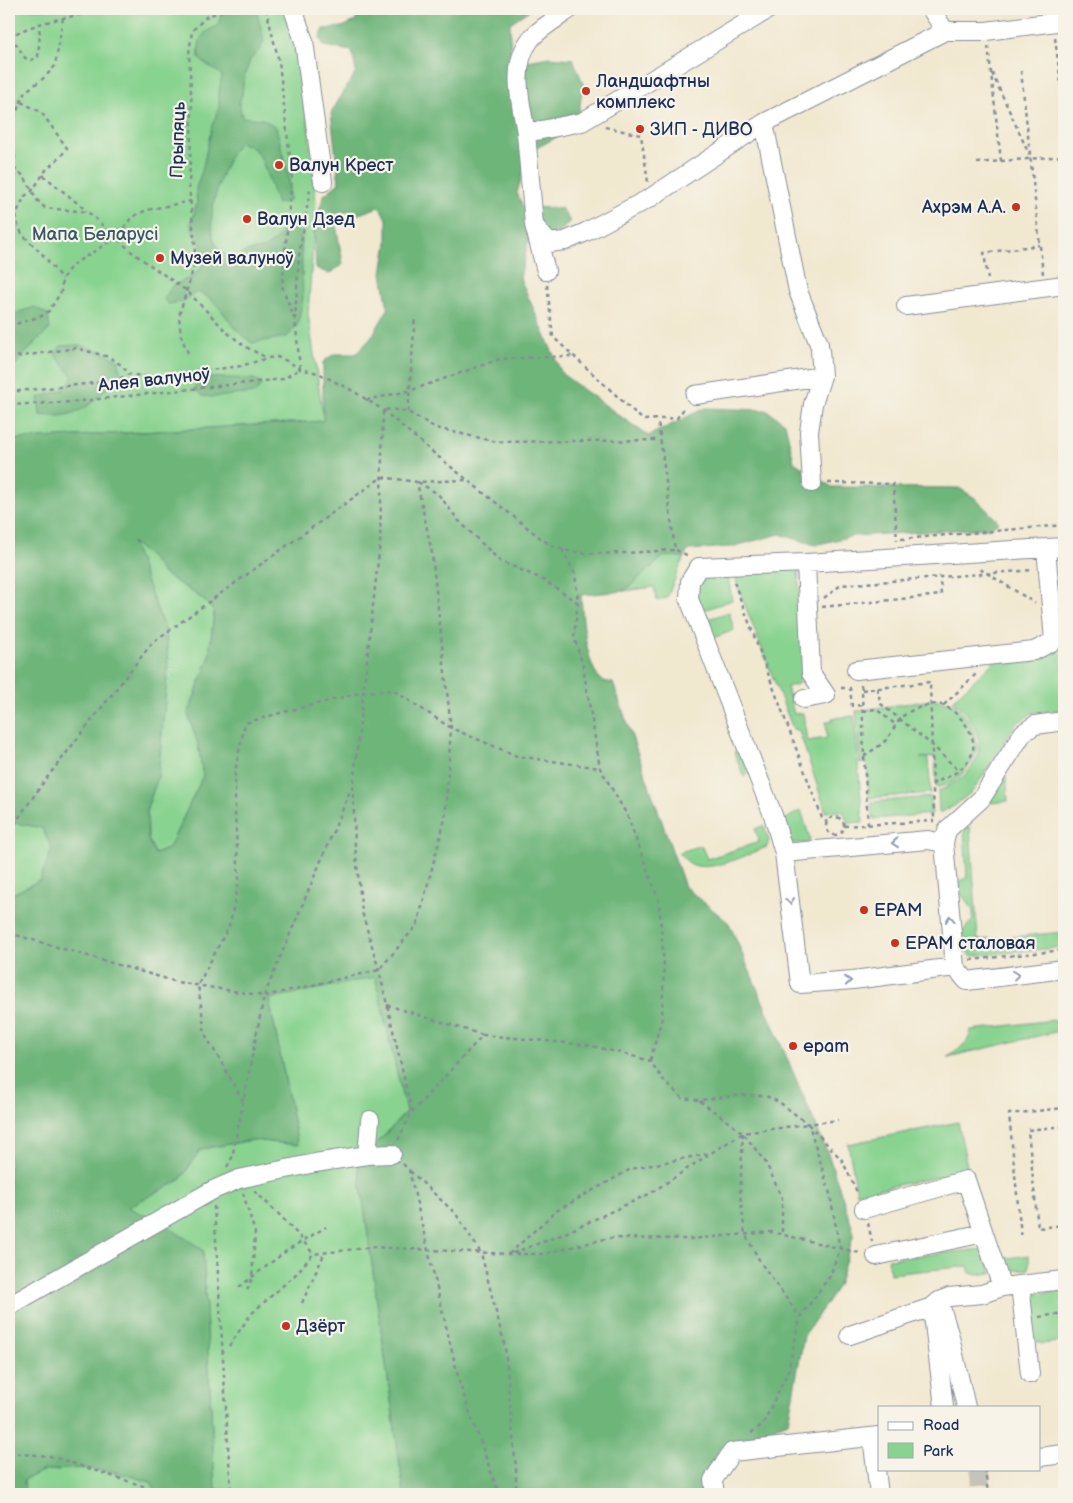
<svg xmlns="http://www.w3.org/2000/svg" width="1073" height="1503" font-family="'Balsamiq Sans',sans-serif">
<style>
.green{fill:#89d390;stroke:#528177}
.forest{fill:#6eb57a;stroke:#44726c;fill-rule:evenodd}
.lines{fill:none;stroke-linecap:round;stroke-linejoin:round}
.minor-tunnel{stroke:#c6c3b9;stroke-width:18;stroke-dasharray:18 9;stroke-linecap:butt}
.minor-casing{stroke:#868c97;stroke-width:20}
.path{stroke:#868c97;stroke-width:2.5;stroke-dasharray:4 4;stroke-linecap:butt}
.minor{stroke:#fff;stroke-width:18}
.oneway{stroke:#8d97ae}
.poi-dot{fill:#c8321e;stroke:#f7f3e8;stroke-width:2}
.labels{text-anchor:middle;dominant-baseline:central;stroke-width:4.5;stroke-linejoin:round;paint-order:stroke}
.poi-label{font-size:18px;fill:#1b2f5e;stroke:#f7f3e8;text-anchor:start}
.street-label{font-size:18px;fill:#1b2f5e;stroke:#f7f3e8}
.park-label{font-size:18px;fill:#36586a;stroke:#f7f3e8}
</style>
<rect width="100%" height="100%" fill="#f7f3e8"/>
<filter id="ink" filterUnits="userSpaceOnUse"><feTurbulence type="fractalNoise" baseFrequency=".02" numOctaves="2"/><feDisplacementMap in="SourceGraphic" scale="10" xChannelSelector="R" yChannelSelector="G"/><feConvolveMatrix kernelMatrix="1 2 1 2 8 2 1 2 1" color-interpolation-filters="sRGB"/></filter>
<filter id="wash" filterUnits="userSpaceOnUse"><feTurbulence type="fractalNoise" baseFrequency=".0096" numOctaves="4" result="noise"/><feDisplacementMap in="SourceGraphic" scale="20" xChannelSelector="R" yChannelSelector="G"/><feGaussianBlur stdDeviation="1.12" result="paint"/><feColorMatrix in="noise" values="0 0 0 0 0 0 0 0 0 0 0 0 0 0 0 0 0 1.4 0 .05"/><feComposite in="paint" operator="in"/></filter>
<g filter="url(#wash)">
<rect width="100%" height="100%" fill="#f1e8d0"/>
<path class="green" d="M9,9H288L302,60L316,202L308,314L324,421L9,440Z
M131,541L153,560L163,573L203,599L214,612L209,658L188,714L198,744L203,776L169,848L155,854L148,839L147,808L158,777L168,666L166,633Z
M664,556L684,557L667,598L657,601L654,587L624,591Z
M1064,565V643L1062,642L1056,572Z
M798,566L804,669L798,684L787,687L794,714L803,713L807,741L827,738L826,722H832V718L854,716L863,822L848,823L845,815L841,811L826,812L799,731L793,729L737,585L735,569Z
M702,572H727L732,600L704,610H701L694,586Z
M729,612L734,630L711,639L705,620Z
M1059,651L1064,656V709L1032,713L1016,724L973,791L954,806L939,813L938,791C965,781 990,757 974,727C969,715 963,708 952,701L999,657Z
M938,699L955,705L968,719L974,733L977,748L972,762L965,771L953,782L936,788L935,757L920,758H928L931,793L869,798L867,763L860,764L856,711Z
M739,750L748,772L744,777L734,752Z
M1006,776L1008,801L991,803V797Z
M931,797L932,814L873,819L871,802Z
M801,810L810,839L809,843H792L786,838L781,822Z
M17,823L42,828L52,848L40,880L9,896V825Z
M764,825L769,840L767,847C748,854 714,872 693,865C688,863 682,856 678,853L701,845L707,859L759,842L755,829Z
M970,827L978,940L1064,932V947L971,956L965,950C961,934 960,932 973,920V910C967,900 958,894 958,883L967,877L964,828Z
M375,976L406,1112L358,1164L404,1494H256L215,1489L203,1250L127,1207L180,1180L201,1149L253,1140L298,1145L269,998Z
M1064,1014V1030L948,1057C958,1049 970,1043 971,1030L1062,1019Z
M958,1122L968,1171L857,1193L848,1144Z
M982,1249L992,1273L977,1275L970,1273L968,1266L890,1274L888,1259Z
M1029,1255V1269L1006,1271L1001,1259Z
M1064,1291V1341L1042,1344L1033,1339L1026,1295Z
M79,1468L116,1472L151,1482L158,1494H25L24,1480L42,1471Z"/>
<path class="forest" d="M222,9H256L264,40L260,50L250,60L244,78L242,94L239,103L242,117L263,119L276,127L289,177V201L277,204C272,192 263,155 254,149C250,146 244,144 239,142C222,164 199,228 220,251C223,255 230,257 234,260L247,251L263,249L274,242L282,231L294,226L301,237L303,298L298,324L287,337L252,343C247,339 241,335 237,330C224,316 216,297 197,292L182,302L168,304L164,299L172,286L192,277L202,268V246L194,235L191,224L197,203L196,188L202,171L212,126L219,107V92L222,75L199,59C198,38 200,34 219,25Z
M357,9H531L510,23L511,64L549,57L573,59L583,83L579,113L562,134L535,149L523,172L517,193L523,207L561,208L570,221L555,238L528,242L520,278L562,374L648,436L705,408L766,410L785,423L794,462L832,487L959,488L975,498L999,522L989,528L852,536L815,545L780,534L731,547L689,550L684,557L664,556L624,591L581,595C582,614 586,669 602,680C605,682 610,682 613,683L685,887L729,923L829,1156L854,1233L838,1286L804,1336L788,1422L720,1448L702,1494H404L358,1164L406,1112L375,977L269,999L298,1145L253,1140L201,1149L180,1180L128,1207L170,1228L203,1250L215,1489L256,1494H158L151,1482L116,1472L79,1468L42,1471L24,1480L25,1494H9V896L40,880L52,848L42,828L17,823L9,825V440L323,421V362L334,354H356L371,338L388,309L382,273L387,243V219L379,207L359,214L345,212L334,214L343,264L329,274L316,268L314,225L324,195L339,183L331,113L356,72L352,51L324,46L320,38L324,29L342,27L356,21ZM132,542L153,560L163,573L203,599L214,612L209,658L188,714L198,744L203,776L169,848L155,854L148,839L147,808L158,777L168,666L166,633Z
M35,307L48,315L50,329L38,340L9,372V319L19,312Z
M78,345L101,351L119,360L120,372L114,385C102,390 104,391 96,399C79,415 61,418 40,415L38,398L63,390L73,377L55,354L61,346Z
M204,377L255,379L261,385L255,393L213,397L202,396L195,389L198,379Z"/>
</g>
<g filter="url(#ink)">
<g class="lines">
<path class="minor-tunnel" d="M978,1469L979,1494"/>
<g class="minor-casing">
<path id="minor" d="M293,9L304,41L323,182
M570,9C559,17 537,30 530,40C510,66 521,103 526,133L582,122L769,9
M931,9L945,31H986L1064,21
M764,123L798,291L819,344
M526,133L534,225L546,271
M534,225L549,243L565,241L586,232L650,198L764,123L945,31
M906,306L1064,285
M695,395L822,376
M812,483L809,432L813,404L822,376L820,350
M806,563L699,567L690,581L689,599L773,815L784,853L800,984L853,980L955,967
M856,670L1034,651L1054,641L1046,548L1064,547
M804,699L826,695L811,673L806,563L1046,548
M1064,721L1035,725L1023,733L981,799L947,830L944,843L955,967L967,981L1064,969
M784,853L928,840L944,843
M367,1155L370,1120
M864,1209L966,1180L1002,1287
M876,1256L984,1233
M1020,1285L1030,1374
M9,1306L213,1190L239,1179L315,1163L367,1155L392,1154
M932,1307L944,1407
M850,1335L932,1307L939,1301
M966,1407L950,1337L939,1301L949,1297L982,1294L1002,1287L1064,1280
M872,1437L879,1494
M1039,1457L1064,1454
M715,1494L713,1480L732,1452L879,1436"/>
</g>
<path class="path" d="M266,9L279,62L292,176L282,286L294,318
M11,36L25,58L31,60L38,57L40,33L38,26
M9,37C41,19 80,15 116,9
M1055,38L1064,108
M1060,38L1064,68
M988,46L1001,161
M1021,71L1043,274
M992,73L1029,154
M21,102L41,112L67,148L61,156L46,170L32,191L25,196L16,214L18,225L22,234L44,256L62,279
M11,125L25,92L45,77L55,66L63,18
M9,126L11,125L10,140L15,158L11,166L24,176L37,200L45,208L88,212L133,253L187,291L229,334L246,347L267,358
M605,127L641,135L648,182
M977,163L1064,156
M43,175L87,211
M988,279L984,253L1039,245
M547,285L553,337L643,420L677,418L686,406
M9,326L42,316L49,311L61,292L62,279L72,265L116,238L132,217L147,210L191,201
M188,353L181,336L179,316L194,266L195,247L189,186L192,112L189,54L192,31L206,17L226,9
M9,358L76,348L109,357L121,365L129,374
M300,368L295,319L299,256L310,190
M9,392L115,381L129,374L159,379L193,372L241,366L268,358L277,357L289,362L300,369L318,373L353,391L383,410L436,455L538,536C543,540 549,544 555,547C584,559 643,551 675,550L658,421
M366,400L409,391L500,359L572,356
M9,405L72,402L283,379L300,369
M408,412L415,316
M418,482L438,494L459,521L500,561L540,578L577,602
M828,483L893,484L897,540
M901,539L1064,525
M562,549L575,574L578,602L574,637L583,666L600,768L627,815L659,901L664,966L662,1018L650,1061
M676,550L689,556
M980,569L1035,603
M734,582L822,818L827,822
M824,598L841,585L940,577
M822,607L941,595L940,577L1034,570
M861,685L862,690L864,756L868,825
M841,688H850L852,706L863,705
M877,688L881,704L932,745L959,771
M862,690L930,682L934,820
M944,705L977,673
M863,711L876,709L896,725
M864,756C871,751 879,747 886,740C893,732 897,719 907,713C916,708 935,701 944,706C961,713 980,738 971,756C964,771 948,777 934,783
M826 826a9 9 0 1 1 18 0a9 9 0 1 1-18 0Z
M844,826L934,821
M9,831L46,779L152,643L382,477L417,482L467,480
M9,933L177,982L264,996L379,970L417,925L445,819L451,728L432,553L417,482
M970,960L1064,950
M387,1005L483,1035
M243,1101L205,1034L198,985L230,924L239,880L235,817V771L245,723L280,713L363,692L393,690L451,728L517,756L600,768
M700,1101L743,1133L766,1163L782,1198V1235
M412,1112L483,1035L588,1045L629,1055L650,1061L665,1082L682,1098L699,1100L743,1095L766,1096L779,1102L808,1124L838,1120
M808,1124L842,1160L858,1194
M1064,1126L1028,1130L1038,1228L1064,1225
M743,1133L740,1193L745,1234L761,1263L800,1317
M398,1140L412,1112L379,970L362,912L355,846L353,786L380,543L383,410L391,409L408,412L436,428L497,442L659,440
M403,1164L409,1170L460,1385L499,1494
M227,1167L232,1158L264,996L352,787
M410,1171L456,1214L481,1253L505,1347L516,1470V1494
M254,1191C275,1210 296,1230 313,1254
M243,1193L255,1233L252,1278L247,1291
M214,1206L231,1494
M868,1223L872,1242
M1021,1235L1009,1114L1064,1108
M513,1253L561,1235L651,1193L708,1155
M509,1254L556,1211L631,1169L711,1153L743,1133L808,1124
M239,1287L289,1249L326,1227
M302,1303L325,1252
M1039,1317L1064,1313
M229,1346L251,1314L296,1274L313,1254L374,1247L509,1254H543L609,1238L690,1239L771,1232L860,1253
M751,1433L763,1424L788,1371L800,1317L830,1276L840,1249L830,1194L809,1125
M9,1453L50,1456L168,1494
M985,1469L988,1494"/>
<use href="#minor" class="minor"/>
</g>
<defs><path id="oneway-chevron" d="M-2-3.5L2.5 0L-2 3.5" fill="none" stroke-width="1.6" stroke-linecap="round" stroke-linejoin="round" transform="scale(1.25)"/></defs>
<g class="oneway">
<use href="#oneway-chevron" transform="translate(895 843) rotate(175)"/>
<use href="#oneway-chevron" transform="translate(790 901) rotate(83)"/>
<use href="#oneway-chevron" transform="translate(950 919) rotate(-95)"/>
<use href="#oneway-chevron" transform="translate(1016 975) rotate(-7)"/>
<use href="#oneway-chevron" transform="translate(848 981) rotate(-5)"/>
</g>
</g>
<g class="poi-dot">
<circle cx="586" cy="91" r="5"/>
<circle cx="640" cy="129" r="5"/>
<circle cx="279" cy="165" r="5"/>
<circle cx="1016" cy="207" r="5"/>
<circle cx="247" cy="219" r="5"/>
<circle cx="160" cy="258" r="5"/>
<circle cx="864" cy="910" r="5"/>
<circle cx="895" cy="943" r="5"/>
<circle cx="793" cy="1046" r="5"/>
<circle cx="286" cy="1326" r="5"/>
</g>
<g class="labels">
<g class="poi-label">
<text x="596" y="81">Ландшафтны<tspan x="596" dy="21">комплекс</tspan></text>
<text x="650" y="129">ЗИП - ДИВО</text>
<text x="289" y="165">Валун Крест</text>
<text x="1006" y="207" text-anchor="end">Ахрэм А.А.</text>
<text x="257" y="219">Валун Дзед</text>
<text x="170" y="258">Музей валуноў</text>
<text x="874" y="910">EPAM</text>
<text x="905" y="943">EPAM сталовая</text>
<text x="803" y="1046">epam</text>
<text x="296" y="1326">Дзёрт</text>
</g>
<g class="street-label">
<text transform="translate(178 140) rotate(-88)">Прыпяць</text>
<text transform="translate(154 380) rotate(-6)">Алея валуноў</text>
</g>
<g class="park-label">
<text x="95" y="234">Мапа Беларусі</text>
</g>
</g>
<rect width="1073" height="1503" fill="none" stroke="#f7f3e8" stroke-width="30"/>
<rect x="878" y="1406" width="162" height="65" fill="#f7f3e8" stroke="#9fa5b1"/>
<rect x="888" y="1422" width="25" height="8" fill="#ffffff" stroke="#9fa5b1"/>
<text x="923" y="1430" font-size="15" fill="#1b2f5e">Road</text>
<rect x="888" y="1443" width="25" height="15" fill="#89d390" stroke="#9fa5b1"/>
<text x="923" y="1456" font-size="15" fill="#1b2f5e">Park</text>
</svg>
